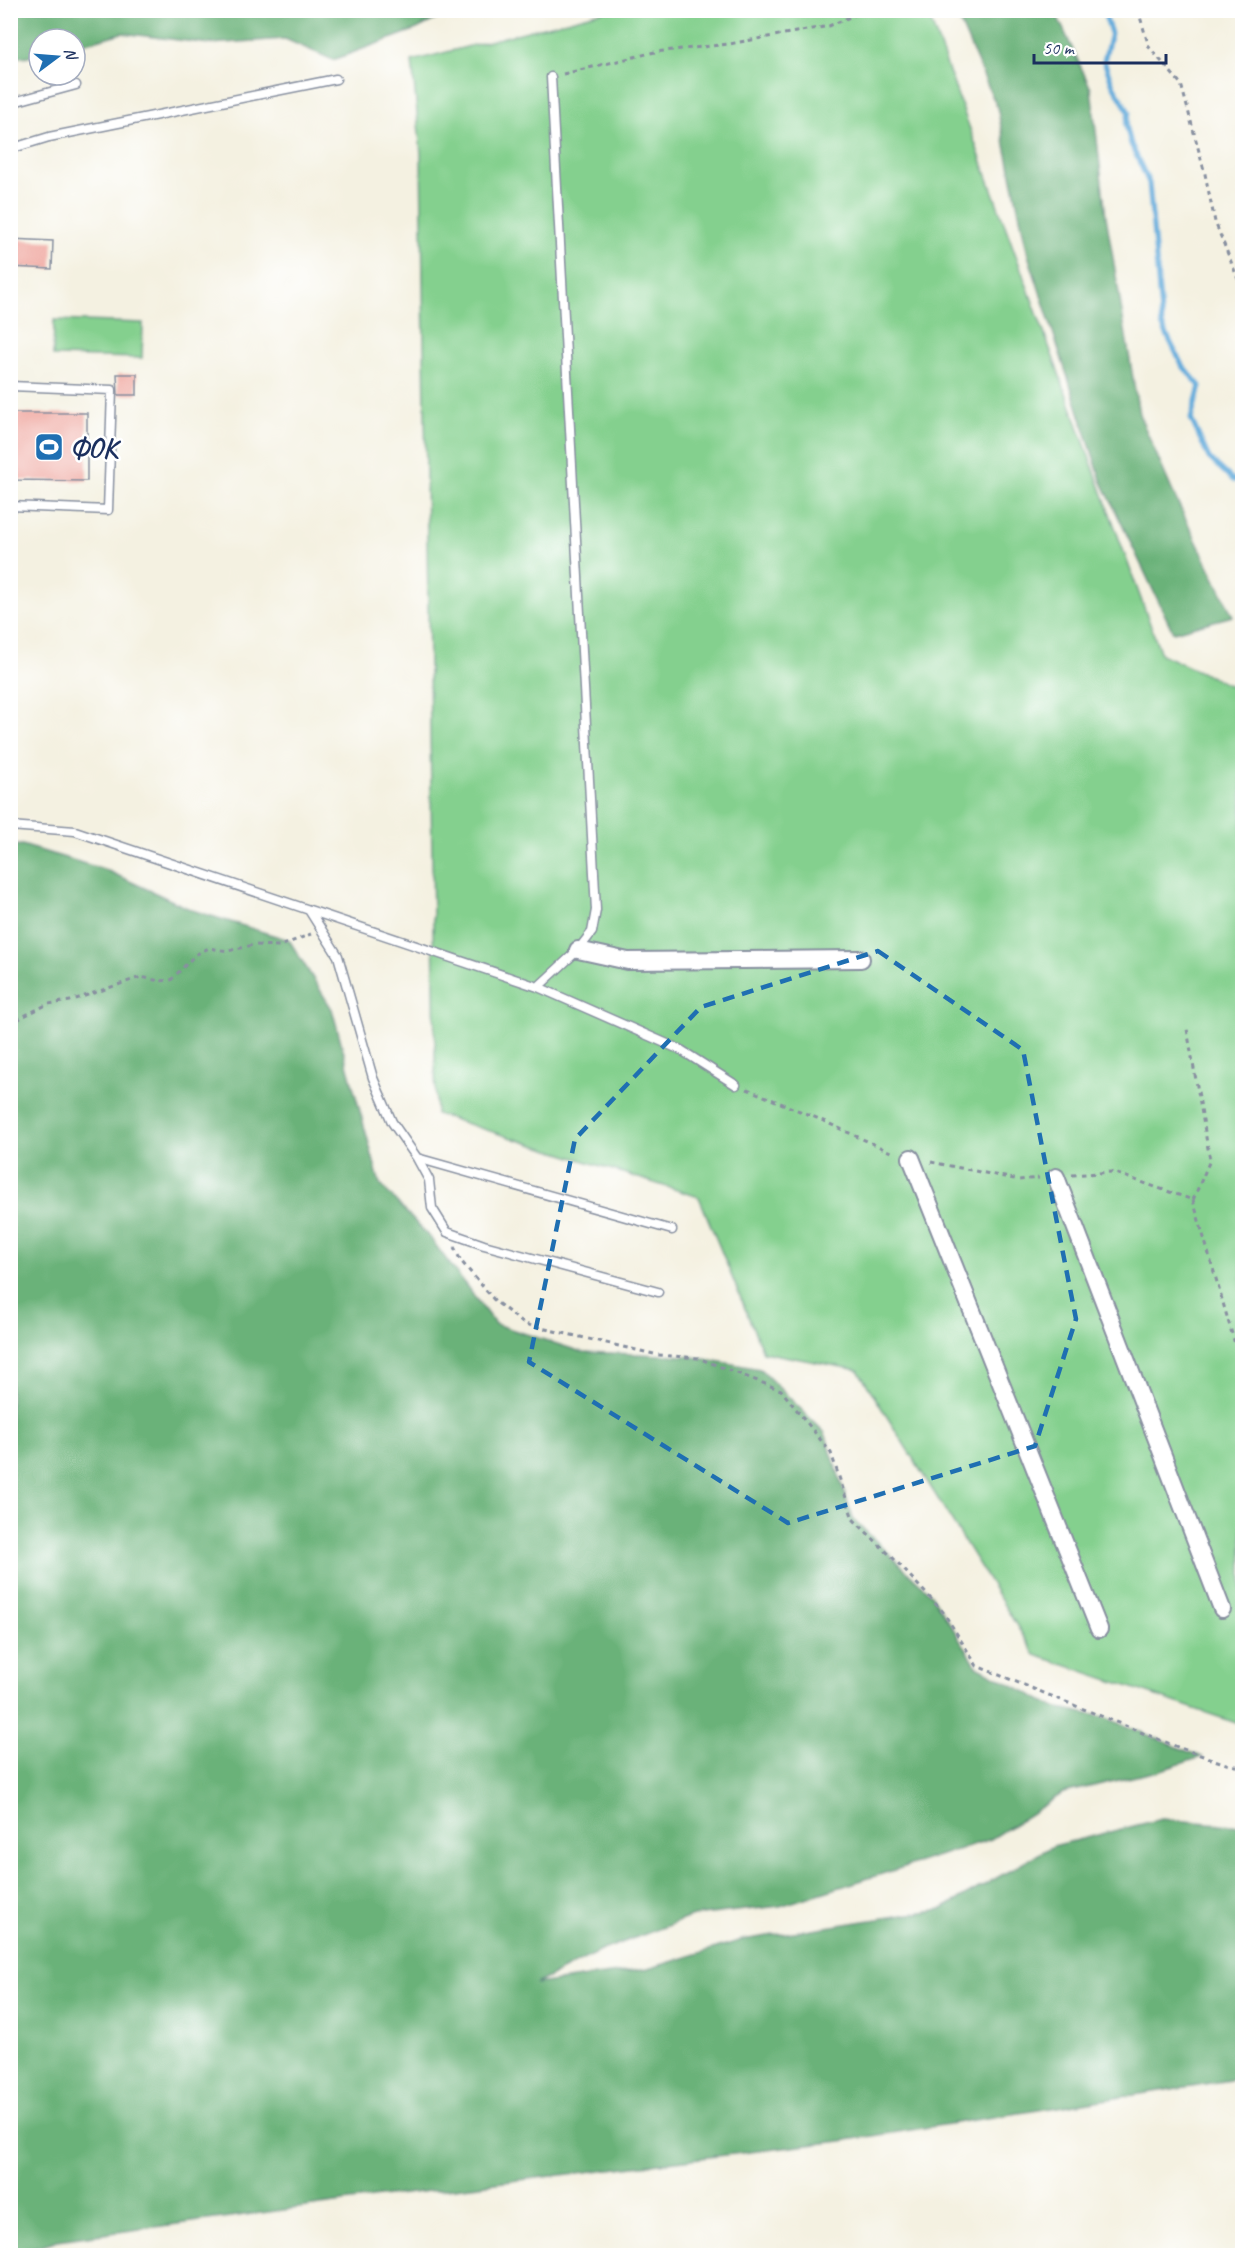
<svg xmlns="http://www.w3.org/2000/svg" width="1253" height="2266" font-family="Caveat,sans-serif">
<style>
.green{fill:#84d08e;stroke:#508076;stroke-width:1.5}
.forest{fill:#6bb279;stroke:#43706c;stroke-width:1.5}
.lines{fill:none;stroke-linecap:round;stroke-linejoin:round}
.stream{stroke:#63acdb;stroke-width:5}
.building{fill:#eea199}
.lane-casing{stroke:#8890a0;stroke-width:11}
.street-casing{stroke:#8890a0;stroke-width:20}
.path{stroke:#8890a0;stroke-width:3;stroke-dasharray:4.5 4.5;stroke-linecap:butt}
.lane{stroke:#fff;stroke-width:8}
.street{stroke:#fff;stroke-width:16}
.marked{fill:none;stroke:#1f6fb2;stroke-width:4.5;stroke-dasharray:12 8;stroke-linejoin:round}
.labels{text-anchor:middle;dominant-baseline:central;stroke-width:5;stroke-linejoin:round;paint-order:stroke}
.poi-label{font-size:28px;font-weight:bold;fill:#1b2f5e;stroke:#fff;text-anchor:start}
</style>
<rect width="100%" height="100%" fill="#fff"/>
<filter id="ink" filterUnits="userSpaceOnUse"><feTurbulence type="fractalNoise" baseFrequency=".0167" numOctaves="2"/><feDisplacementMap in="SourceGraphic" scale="12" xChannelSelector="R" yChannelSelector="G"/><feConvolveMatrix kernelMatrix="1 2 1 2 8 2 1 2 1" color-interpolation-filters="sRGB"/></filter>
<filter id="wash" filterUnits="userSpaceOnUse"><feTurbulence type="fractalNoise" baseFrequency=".008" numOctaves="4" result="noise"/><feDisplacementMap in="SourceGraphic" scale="24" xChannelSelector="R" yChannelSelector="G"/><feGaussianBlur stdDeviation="1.35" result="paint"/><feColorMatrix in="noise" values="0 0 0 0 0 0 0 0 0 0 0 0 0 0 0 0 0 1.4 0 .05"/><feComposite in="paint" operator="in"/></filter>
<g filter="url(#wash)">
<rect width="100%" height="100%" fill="#f4f1e1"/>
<path class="green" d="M605,11H927L1161,654L1242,691V1725L1035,1655L858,1370L763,1352L699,1197L436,1114L421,154L412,61Z
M54,320L143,323L142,358L53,356Z"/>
<path class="forest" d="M10,11L11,10L452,11L417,29L333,60L285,39L210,44L122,33L75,46V39H39V56L11,57Z
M955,11H1055L1091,89L1106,216L1139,414L1175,497L1233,616L1173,632L1101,480L1028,255L997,107Z
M22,845L106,870L192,910L289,940L332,1009L380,1184L431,1239L495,1324L582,1352L688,1356L760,1369L825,1433L853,1519L931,1594L977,1666L1054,1707L1104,1717L1202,1757L1158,1771L1063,1793L991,1839L904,1867L780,1906L693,1916L600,1951L536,1984L648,1969L742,1940L942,1909L1053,1846L1162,1819L1242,1826V2078L841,2141L388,2196L58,2240L11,2255L10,846Z"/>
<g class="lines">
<path class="stream" d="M1103,10L1111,33L1104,61L1113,85L1129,112L1126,125L1131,144L1149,183L1162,325L1182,365L1200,386L1191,419L1209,458L1233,480H1242"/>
</g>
<g id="blocks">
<path class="building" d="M10,239L53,241L52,269L10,267Z
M117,374H137V395H118Z
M10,413H87V481L10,480Z"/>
</g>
</g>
<g filter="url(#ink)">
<use href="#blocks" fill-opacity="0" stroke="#8890a0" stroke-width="1.5"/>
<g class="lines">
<g class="lane-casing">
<path id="lane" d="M10,103L76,85
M10,149L49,137L336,79
M10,386L112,390L108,510L10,506
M10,826L75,831L538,987L681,1050L736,1085
M309,910L338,956L373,1078L392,1122L417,1158L672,1230
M538,987L578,950L592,932L596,910L551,77
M417,1158L429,1180L432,1208L447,1232L484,1245L658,1292"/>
</g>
<g class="street-casing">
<path id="street" d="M578,950L628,961L861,959
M911,1158L1099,1629
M1056,1177L1222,1609"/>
</g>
<path class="path" d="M1138,10L1149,47L1181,84L1205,174L1215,222L1242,289
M563,74L655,52L729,44L829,26L866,10
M10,1026L22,1017L48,1004L70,1001L141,977L159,981L171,980L195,955L209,948L228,951L253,945L280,946L311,934
M747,1089L819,1119L895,1154
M931,1162L1019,1180L1039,1178
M1072,1175L1112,1172L1193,1200L1210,1160L1187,1029
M1193,1200L1242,1368
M454,1247L461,1261L495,1301L524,1324L658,1355L698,1358L781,1390L831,1453L853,1519L896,1561L943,1612L977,1666L1180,1748L1229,1765L1242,1767"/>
<use href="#lane" class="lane"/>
<use href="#street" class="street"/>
</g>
</g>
<path class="marked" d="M878,951L1023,1050L1076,1319L1035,1446L788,1523L529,1362L575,1139L701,1007Z"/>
<defs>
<g id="stadium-square" transform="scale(1.5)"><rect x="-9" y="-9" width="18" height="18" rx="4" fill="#1f6fb2" stroke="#fff"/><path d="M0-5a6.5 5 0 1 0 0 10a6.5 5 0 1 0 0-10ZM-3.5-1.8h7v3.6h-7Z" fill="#fff"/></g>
</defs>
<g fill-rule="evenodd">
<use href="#stadium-square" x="49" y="447"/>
</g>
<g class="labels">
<g class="poi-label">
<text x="70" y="447">ФОК</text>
</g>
</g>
<rect width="1253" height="2266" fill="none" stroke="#fff" stroke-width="36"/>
<g transform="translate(57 57) rotate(74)"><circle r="28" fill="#ffffff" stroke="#a4acbf" stroke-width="1.5"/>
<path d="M0-4.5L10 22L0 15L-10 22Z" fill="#1f6fb2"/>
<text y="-9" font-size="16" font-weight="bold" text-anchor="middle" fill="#1b2f5e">N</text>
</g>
<path d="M1034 54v9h132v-9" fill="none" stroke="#1b2f5e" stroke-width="3"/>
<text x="1043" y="54" font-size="18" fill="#1b2f5e" stroke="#ffffff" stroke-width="4.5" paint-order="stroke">50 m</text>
</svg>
